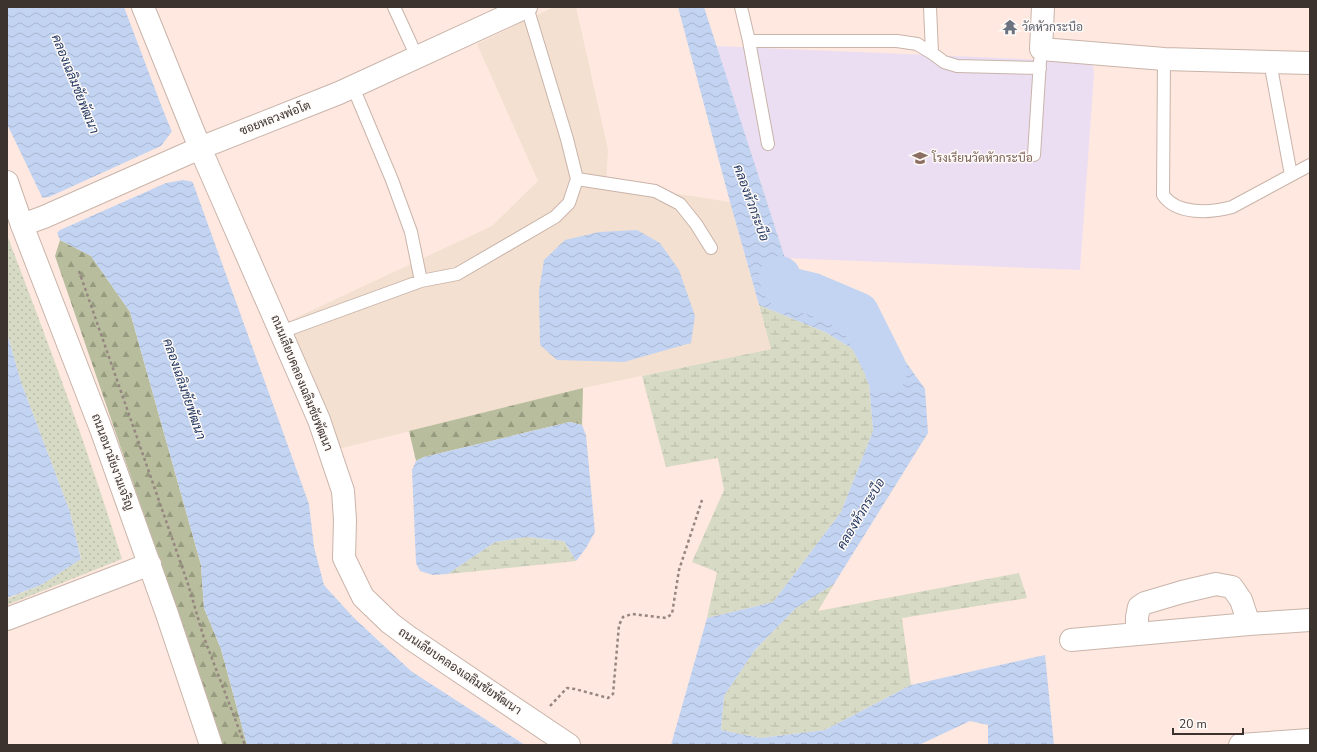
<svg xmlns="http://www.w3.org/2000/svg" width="1317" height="752" font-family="'Nunito Sans',Sarabun,sans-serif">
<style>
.commercial{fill:#f3e0d0}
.education{fill:#ebdef2}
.grass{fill:url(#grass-dots)}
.forest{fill:url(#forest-firs)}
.wetland{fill:url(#wetland-marsh)}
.water{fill:url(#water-waves)}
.pier{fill:#ffe8df}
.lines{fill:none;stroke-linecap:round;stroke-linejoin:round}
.river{stroke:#c3d4f2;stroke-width:42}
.service-casing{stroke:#c9b4aa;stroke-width:14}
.minor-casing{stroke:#c9b4aa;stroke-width:24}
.tertiary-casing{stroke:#c9b4aa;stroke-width:24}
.path{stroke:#968680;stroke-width:2.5;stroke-dasharray:3 3;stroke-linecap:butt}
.service{stroke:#fff;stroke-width:12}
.minor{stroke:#fff;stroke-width:22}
.tertiary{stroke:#fff;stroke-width:22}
.labels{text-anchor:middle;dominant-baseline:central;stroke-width:3;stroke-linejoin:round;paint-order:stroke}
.worship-label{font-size:12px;fill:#5b616d;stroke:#fefaf8;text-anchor:start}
.street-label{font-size:12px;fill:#3c332f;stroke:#fefaf8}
.education-label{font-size:12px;fill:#785e54;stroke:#fefaf8;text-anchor:start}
.water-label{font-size:13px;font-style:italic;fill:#243962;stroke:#fefaf8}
</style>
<defs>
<pattern id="grass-dots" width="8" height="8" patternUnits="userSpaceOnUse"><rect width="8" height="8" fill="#d7dac5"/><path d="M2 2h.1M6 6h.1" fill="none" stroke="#b9bcaa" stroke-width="1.8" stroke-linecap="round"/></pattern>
<pattern id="forest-firs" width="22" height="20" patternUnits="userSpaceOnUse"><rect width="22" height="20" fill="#b8be9d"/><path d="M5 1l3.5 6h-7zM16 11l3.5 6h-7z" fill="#979b80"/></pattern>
<pattern id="wetland-marsh" width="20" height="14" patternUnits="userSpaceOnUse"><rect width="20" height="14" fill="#d7dac5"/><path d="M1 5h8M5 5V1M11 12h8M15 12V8" fill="none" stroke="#b9bcaa"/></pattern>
<pattern id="water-waves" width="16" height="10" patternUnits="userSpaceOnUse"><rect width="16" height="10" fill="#c3d4f2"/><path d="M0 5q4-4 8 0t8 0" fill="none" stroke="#a8b6d0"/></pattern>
</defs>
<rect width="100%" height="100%" fill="#ffe8df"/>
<path class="commercial" d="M554,7H576L608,150L606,183L730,202L771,349L583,388L338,449L287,322L492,226L538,181L477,44Z"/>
<path class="education" d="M716,46L1093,62L1094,74L1080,270L785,258Z"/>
<path class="grass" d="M7,235C48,342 88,449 122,559L7,605V599L41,585L81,558L70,512L21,382L7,333Z"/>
<path class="forest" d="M60,240L91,256L130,312L201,565L204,608L221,649L247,745H223L55,256Z
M583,388L582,425L570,422L424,457L416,461L409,431Z"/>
<path class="wetland" d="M759,305L825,332L856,351L869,383L873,431L841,512L773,602L707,618L717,572L692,562L724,490L718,458L666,467L642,376L771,349Z
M527,537L564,541L576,561L448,574L495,542Z
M1019,573L1027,598L902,618L911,685L825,730L760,738L721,730L724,696L755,650L796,608L834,584L818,611Z"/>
<path class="water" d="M7,7H124L163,110L193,183L309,504L314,547L324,585L353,617L411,671L525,745H247L221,649L204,608L201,565L130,312L91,256L60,240L43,199L7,124Z
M678,7H704L785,258L790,278L886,334L925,389L928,433L834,584L796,608L755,650L724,696L721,730L760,738L825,730L911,685L1045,655L1054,745H988V725L970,721L919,745H671L707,618L773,602L841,512L873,431L869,383L856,351L825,332L759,305L730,202Z
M637,230L660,243L679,270L695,316L691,343L624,362L557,360L540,345L539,291L544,260L565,240L599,232Z
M7,333L21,382L70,512L81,559L41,585L7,598Z
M570,422L582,425L586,435L595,532L586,548L576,561L564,541L527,537L495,542L448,574L433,575L420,571L416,563L412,470L416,461L424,457Z"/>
<path class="pier" d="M173,130L194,182L183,180L166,183L60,230L56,234L41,198L49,197L161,146Z"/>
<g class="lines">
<path class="river" d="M780,277L784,287L813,294L858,313L885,367L886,372"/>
<g class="service-casing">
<path id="service" d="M394,7L417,57
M741,7L749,41H897L917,44L932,53L944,62L957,66L1040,68
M930,7L932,53
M749,41L768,144
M1164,59L1163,195C1177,215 1210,213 1232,207L1310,165
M1270,62L1291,175
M353,87L392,180L411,232L421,281
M1034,155L1040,61
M577,179L655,191L680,204L696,224L711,248
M281,332L421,281L457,274L555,217L569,203L577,179L567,139L527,7"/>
</g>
<g class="minor-casing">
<path id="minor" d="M143,7L200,148L319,420L343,491L345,520L344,558L363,597L390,623L410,638L569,745
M1043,7L1041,49L1164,59L1310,63
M22,225L44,217L200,148L339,93L526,7
M7,619L150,564
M1137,633V617L1139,607L1145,603L1182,592L1216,584L1232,587L1241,600L1249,624
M1071,640L1249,624L1310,620
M1240,745L1310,740"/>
</g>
<g class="tertiary-casing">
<path id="tertiary" d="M7,182L22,225L101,429L167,614L211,745"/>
</g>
<path class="path" d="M79,271L188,584L203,635L245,745
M550,706L567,688L575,689L608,698L613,694L619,625L623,617L632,614L666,618L672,614L679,570L702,500"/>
<use href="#service" class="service"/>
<use href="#minor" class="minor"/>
<use href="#tertiary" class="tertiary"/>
</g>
<defs>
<g id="temple-bare" transform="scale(1.2)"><path d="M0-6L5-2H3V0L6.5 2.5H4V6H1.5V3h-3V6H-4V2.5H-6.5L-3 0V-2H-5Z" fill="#6b7280" stroke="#fefaf8" stroke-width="2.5" paint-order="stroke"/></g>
<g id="school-bare" transform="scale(1.2)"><path d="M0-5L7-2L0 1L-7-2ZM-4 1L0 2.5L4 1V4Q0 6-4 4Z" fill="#8d6e63" stroke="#fefaf8" stroke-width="2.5" paint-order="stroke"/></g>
</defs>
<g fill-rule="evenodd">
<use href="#temple-bare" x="1010" y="27"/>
<use href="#school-bare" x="920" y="158"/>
</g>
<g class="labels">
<g class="worship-label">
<text x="1022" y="27">วัดหัวกระบือ</text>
</g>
<g class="street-label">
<text transform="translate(275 118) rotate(-21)">ซอยหลวงพ่อโต</text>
<text transform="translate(302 383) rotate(68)">ถนนเลียบคลองเฉลิมชัยพัฒนา</text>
<text transform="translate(113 462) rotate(70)">ถนนอนามัยงามเจริญ</text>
<text transform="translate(460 671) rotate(34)">ถนนเลียบคลองเฉลิมชัยพัฒนา</text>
</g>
<g class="education-label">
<text x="932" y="158">โรงเรียนวัดหัวกระบือ</text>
</g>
<g class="water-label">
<text transform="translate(75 84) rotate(68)">คลองเฉลิมชัยพัฒนา</text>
<text transform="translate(751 203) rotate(70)">คลองหัวกระบือ</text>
<text transform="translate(184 389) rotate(71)">คลองเฉลิมชัยพัฒนา</text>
<text transform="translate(861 514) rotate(-59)">คลองหัวกระบือ</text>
</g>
</g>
<rect width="1317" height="752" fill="none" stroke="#3c332f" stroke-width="16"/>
<path d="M1173 728v6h70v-6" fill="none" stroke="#3c332f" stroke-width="2"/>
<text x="1179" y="728" font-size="12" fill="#3c332f" stroke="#fefaf8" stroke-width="3" paint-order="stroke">20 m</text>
</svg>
